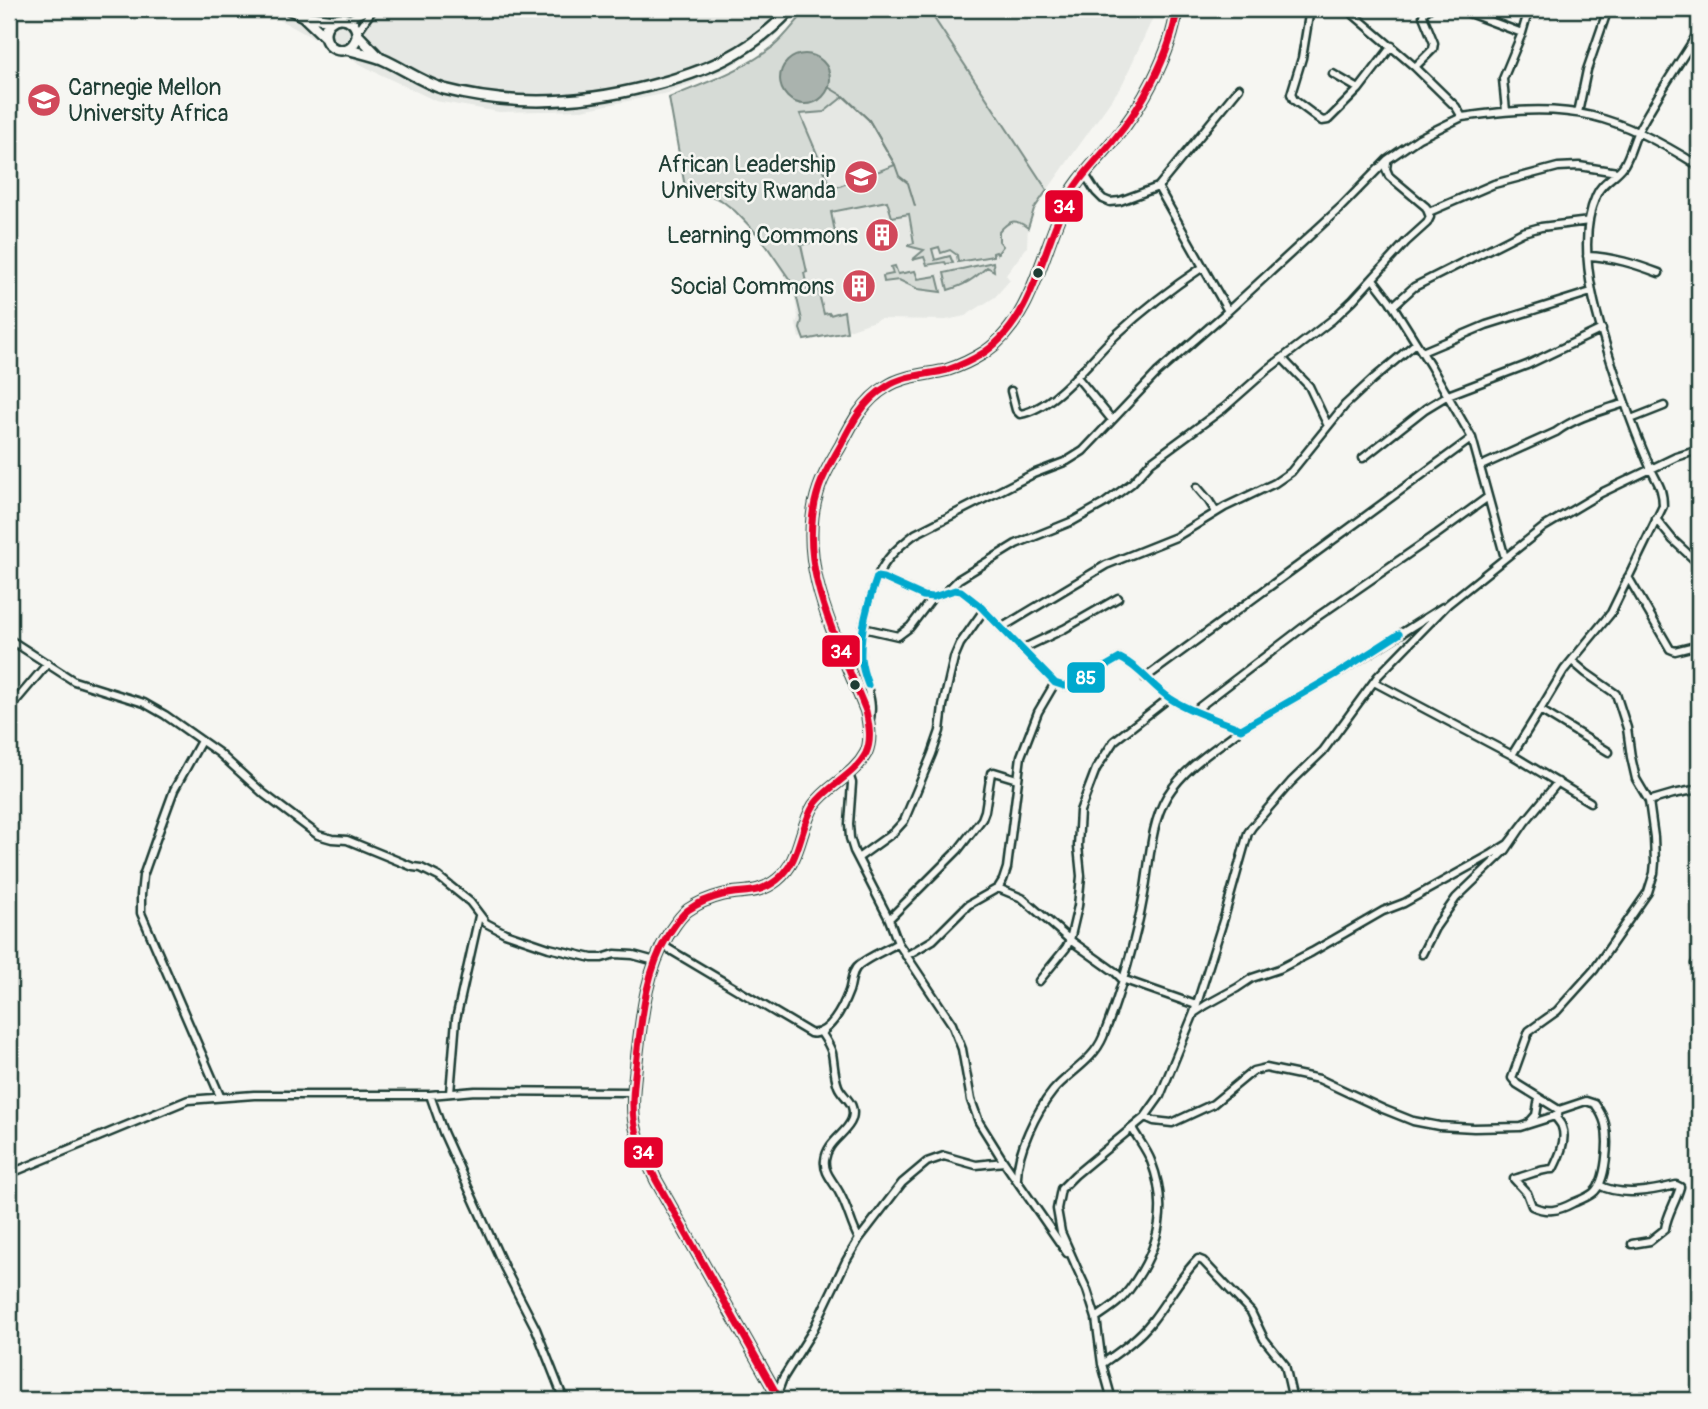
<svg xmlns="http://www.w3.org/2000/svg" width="1708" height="1409" font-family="Pangolin,sans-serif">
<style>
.built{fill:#e6e8e4}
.green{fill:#d6dbd6;stroke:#7a8c85;stroke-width:2;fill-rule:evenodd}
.water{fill:#aab3ae;stroke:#72847d;stroke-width:2}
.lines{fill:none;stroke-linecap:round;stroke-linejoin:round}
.stream{stroke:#72847d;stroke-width:2}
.minor-casing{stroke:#1f3d34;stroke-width:11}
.secondary-casing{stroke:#1f3d34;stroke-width:14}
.minor{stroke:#f6f6f2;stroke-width:6}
.secondary{stroke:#f6f6f2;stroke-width:9}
.bus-1-casing{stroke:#f6f6f2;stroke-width:12}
.bus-2-casing{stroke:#f6f6f2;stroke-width:12}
.bus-1{stroke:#e4002b;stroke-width:7}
.bus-2{stroke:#00a9ce;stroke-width:7}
.bus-dot{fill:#1f3d34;stroke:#f6f6f2;stroke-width:2.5}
.labels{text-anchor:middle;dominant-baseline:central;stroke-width:5;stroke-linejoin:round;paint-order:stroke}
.poi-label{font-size:23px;fill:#1f3d34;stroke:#f6f6f2;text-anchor:end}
.line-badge{stroke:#f6f6f2;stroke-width:2.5}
.badge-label{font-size:19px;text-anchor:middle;font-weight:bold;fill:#fff}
</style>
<rect width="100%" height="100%" fill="#f6f6f2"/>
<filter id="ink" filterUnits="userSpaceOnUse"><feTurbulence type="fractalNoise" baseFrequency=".0143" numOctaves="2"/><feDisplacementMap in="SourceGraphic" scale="14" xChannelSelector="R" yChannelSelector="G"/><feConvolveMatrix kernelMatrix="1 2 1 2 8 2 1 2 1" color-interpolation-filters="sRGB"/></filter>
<g filter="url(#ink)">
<path class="built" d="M260,9H800L772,39L727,69L668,93L582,110L499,112L436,101L373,71Z
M808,9H1157L1122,85L1034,209L1028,224L1027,247L1006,275L1010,280L995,297L965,316L946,320L880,319L849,330L799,338L796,324L798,317L794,294L768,246L735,211L721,200L699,191L685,187L669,98L719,77L758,57L775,45Z"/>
<path class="green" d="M808,9H928L1047,190L1034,209L1028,228C1015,218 1009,220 999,232V241L1003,246L997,254L996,252L993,253V256L958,262L957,255L950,250L941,253L939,247L932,249L935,260L950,256L953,263L946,264L945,262L927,265L924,257L912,260L924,250L908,246V245L914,243L909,214L892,217L887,201L831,212L836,237L801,245L807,272L804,273L808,292L818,290L824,314L829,313L830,315L844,311L847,332L804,340L800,329L802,320L796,294L790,280L761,238L735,211L721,200L699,191L685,187L669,98C704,83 744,70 774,46C787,35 796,21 808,9ZM844,96L869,120L895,165L832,189L800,114L824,112Z
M993,262L994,271L987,267C974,279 965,285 948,290L944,273Z
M895,266L898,274L915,271L918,279L937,276L941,292L918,289L899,280L884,282L883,276L893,274L891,267Z"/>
<path class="water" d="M780 79a25 25 0 1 1 50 0a25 25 0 1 1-50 0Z"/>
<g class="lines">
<path class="stream" d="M828,87L843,96L869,120L895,165L899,176L908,183L915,206"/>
<g class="minor-casing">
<path id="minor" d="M1310,9L1302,58L1291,94L1294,100L1322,121L1328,120L1359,89L1392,46
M1347,9L1415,67L1456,107L1462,117C1504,111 1550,106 1592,116C1630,125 1666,145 1699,166
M1469,13L1522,33
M348,19L371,9
M357,32L373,9
M1415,67L1433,49L1434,43L1423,16L1424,12L1429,9
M1333,74L1359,89
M1506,111L1503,79L1522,33L1529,9
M1578,113L1587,70L1608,9
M1084,173L1096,192L1103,199L1110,202L1120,201L1158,187L1239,88
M1158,187L1228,311
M1429,212L1494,184L1558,167L1579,166L1617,172
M1587,256C1613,257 1635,264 1659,273
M1373,279L1390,301L1430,365L1472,438L1505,558
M1393,306L1414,287L1523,232L1541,227L1589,221
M1422,352L1486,325L1591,292
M1283,359L1309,386L1328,426
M1077,377L1112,420
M1011,391L1016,410L1020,414C1056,408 1091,358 1116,335C1143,310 1173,287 1203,267
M1631,419L1664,406
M1363,458L1425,409L1448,395L1527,365L1602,329
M1481,466L1556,432C1576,417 1601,411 1625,403
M1197,487L1209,501L1216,512
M1656,519L1673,540L1699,564
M877,577C887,557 897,548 915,534L1033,474L1067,461L1083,451L1157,373L1228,311L1341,207L1387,160L1419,138L1462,117
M1628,577L1670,649L1675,651L1699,645
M946,592L959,579L1016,544L1073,521L1105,503L1132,483L1151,462L1224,408L1267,370L1332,320L1353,300L1406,242L1427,223L1430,217L1426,207L1389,176L1386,169L1387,162
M863,628L898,636L910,627L933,597
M1001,628L1106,565L1176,537L1225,507L1275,483L1291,472L1345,405L1373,379L1416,343
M9,639L74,681L144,703L165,715L219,753L264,794L318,835L332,839L347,840L413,867L421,868L439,877L470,902L486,923L505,933L549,948L592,958H602L615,954L633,955L655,961
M1022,649L1064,629L1118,598
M1572,661L1586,673L1616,694L1627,728L1631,757L1636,779L1649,801
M1145,678L1472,438
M1374,682L1512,755L1540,710
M9,709L48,663
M1194,711L1314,619L1437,534L1488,497
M869,723C876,699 862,681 861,658C860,629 868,603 877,577L883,578L923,596L933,597L955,590L961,591L979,605L1055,683L1064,686L1073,685L1120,658C1140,667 1152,687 1171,699C1192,713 1218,719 1241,729L1335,675L1443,607
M201,741L174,790L155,842L143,876L141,895V913L220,1096
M1609,752L1540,710L1564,670L1611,613L1663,506C1663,487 1657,483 1650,467C1640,444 1631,421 1623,397C1604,342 1571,252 1596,196C1602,181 1616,177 1624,165C1630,155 1633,142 1638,131C1656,97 1679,64 1699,31
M1512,755L1590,802
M849,774L852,783L849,824L850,838L854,851L889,919L898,943L952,1024L962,1049L971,1100L979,1122L1004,1162L1067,1253
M1525,822L1558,782
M858,858L894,832L904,821L932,754L940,731L943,706L954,658L960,644L984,610
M998,888L1022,898L1070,940L1115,972L1122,979L1196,1005
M889,919L958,850L982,819L985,811L991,773L994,772L1017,779
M662,945L810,1033C829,1037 843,1007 849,991C852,982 851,971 859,965C870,956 886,950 898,943
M906,956L933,940L968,905L998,888L1003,880L1007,868L1021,756L1038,712L1055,683
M1695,964L1699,960
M1039,981L1066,948L1070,940L1078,906L1081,876L1078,846L1080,811L1096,769L1114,741L1169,698
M1194,1013L1206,1005L1237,988L1252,978L1279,969L1312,952L1383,911L1404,903L1492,854L1508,844L1525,822L1506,850L1456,898L1435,928L1422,954
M824,1031L822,1034C826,1040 830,1046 832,1053C834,1064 834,1075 838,1086C842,1097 857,1102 852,1119C847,1134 827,1141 825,1160C823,1173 835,1183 840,1194C848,1208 851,1225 859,1239
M450,1093L456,1019L479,916
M430,1095L443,1132L504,1267L536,1329L564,1400
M1555,1116C1557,1120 1561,1123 1562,1127C1567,1140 1559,1157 1553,1169C1540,1169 1526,1176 1514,1179L1527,1193L1532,1206C1547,1213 1558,1211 1573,1203C1580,1200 1588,1197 1593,1193C1607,1182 1609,1140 1605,1124C1603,1116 1600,1111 1595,1104L1586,1101L1559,1110
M1145,1117L1154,1121L1172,1123L1213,1104L1253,1071L1266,1068L1319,1079L1383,1109L1413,1121L1439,1126L1474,1128L1520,1127L1558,1115L1559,1110L1517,1084L1512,1078L1529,1031L1557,1011L1594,970L1648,892L1654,873L1655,862L1654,837L1649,801L1673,794L1699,789
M1528,1124L1536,1115L1539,1098
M9,1174L188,1100L254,1095H430L475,1091L633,1092
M1017,1178C1017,1151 1036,1112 1053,1091C1069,1072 1093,1061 1103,1037C1120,995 1136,939 1144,894C1150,862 1150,825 1167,796C1186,766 1214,750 1241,729
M1599,1185C1621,1197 1652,1191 1676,1185L1680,1187C1676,1202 1667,1214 1665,1229L1650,1241L1632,1244
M1075,1264L1087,1290L1096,1318L1102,1364L1112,1400
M1076,1266L1061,1232L1057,1209L1061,1189L1075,1175L1145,1117L1160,1096L1194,1013L1224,918L1248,833L1252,827L1291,782L1323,751L1378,676L1448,604L1544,527L1601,493L1676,457L1699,450
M1096,1318C1103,1313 1111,1308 1118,1302C1127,1294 1135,1282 1141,1272C1162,1237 1166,1199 1151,1161C1147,1150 1138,1139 1132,1128
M1102,1364C1120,1351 1138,1339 1152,1321C1168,1301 1179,1278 1198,1259L1203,1261L1251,1312L1264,1339L1285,1365L1293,1400
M777,1394L783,1378L813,1330L846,1261L859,1239L902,1183L927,1162L944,1156L976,1165L1004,1162"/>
</g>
<g class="secondary-casing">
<path id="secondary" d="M288,9L303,16L333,20
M303,16L325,37
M325 34a16 16 0 1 1 32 0a16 16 0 1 1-32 0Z
M357,34L380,58
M346,49C358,52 370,55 382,59C403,68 421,82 444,89C513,107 580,104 649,86C705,72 751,53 791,9
M780,1400L656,1180C647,1161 637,1141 634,1120C631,1099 635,1078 637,1057C642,1014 646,972 668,935C674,926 680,916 688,910C698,903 710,898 722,895C743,890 758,895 777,880C801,861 799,829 814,805C828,785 854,776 866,753C872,740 869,724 866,711C839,642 793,564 819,488C824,473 833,459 841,445C852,423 864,400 886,387C904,375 926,375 947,370C960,366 974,359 985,352C1033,319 1041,253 1065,204C1076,180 1096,162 1113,141C1142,107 1171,54 1177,9"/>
</g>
<use href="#minor" class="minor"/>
<use href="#secondary" class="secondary"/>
<g class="bus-1-casing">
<path id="bus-1" d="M780,1400L656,1180C647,1161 637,1141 634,1120C631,1099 635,1078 637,1057C642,1014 646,972 668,935C674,926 680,916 688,910C698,903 710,898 722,895C743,890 758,895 777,880C801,861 799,829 814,805C828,785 854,776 866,753C872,740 869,724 866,711C839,642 793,564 819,488C824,473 833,459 841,445C852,423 864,400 886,387C904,375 926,375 947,370C960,366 974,359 985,352C1033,319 1041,253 1065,204C1076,180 1096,162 1113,141C1142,107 1171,54 1177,9"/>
</g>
<g class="bus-2-casing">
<path id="bus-2" d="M868,685C865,677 862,667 861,658C860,630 868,603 877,577L883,578L923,596L933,597L955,590L961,591L979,605L1055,683L1064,686L1073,685L1120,658C1140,667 1152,687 1171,699C1192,713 1218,719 1241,729L1335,675L1399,634"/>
</g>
<use href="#bus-1" class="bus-1"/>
<use href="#bus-2" class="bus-2"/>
</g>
</g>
<defs>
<g id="university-disc" transform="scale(1.75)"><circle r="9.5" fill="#d1495b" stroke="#f6f6f2"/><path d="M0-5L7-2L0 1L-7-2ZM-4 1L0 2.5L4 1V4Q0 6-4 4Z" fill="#fff"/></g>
<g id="building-disc" transform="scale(1.75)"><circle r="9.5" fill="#d1495b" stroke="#f6f6f2"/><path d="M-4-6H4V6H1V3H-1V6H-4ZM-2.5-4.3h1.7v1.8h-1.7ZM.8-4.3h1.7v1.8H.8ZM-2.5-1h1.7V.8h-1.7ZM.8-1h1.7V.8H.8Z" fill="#fff"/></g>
</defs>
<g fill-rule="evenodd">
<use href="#university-disc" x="44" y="100"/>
<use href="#university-disc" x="861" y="177"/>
<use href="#building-disc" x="882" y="235"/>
<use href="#building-disc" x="859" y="286"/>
</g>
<g class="bus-dot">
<circle cx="1038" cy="273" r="6"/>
<circle cx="855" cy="685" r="6"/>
</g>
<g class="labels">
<g class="poi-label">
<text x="68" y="87" text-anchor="start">Carnegie Mellon<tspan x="68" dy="26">University Africa</tspan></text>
<text x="836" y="164">African Leadership<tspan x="836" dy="26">University Rwanda</tspan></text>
<text x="858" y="235">Learning Commons</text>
<text x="834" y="286">Social Commons</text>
</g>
</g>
<g class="line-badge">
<rect x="1044" y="189" width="40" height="34" rx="7" fill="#e4002b"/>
<rect x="821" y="634" width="40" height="34" rx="7" fill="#e4002b"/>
<rect x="1066" y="661" width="40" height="33" rx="7" fill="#00a9ce"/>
<rect x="623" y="1136" width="41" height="33" rx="7" fill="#e4002b"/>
</g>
<g class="badge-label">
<text x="1064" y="213">34</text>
<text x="841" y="658">34</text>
<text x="1086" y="684">85</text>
<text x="643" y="1159">34</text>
</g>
<rect width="1708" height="1409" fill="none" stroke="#f6f6f2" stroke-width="35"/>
<rect x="18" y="18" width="1673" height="1374" fill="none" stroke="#1f3d34" stroke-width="2.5" filter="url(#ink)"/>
</svg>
